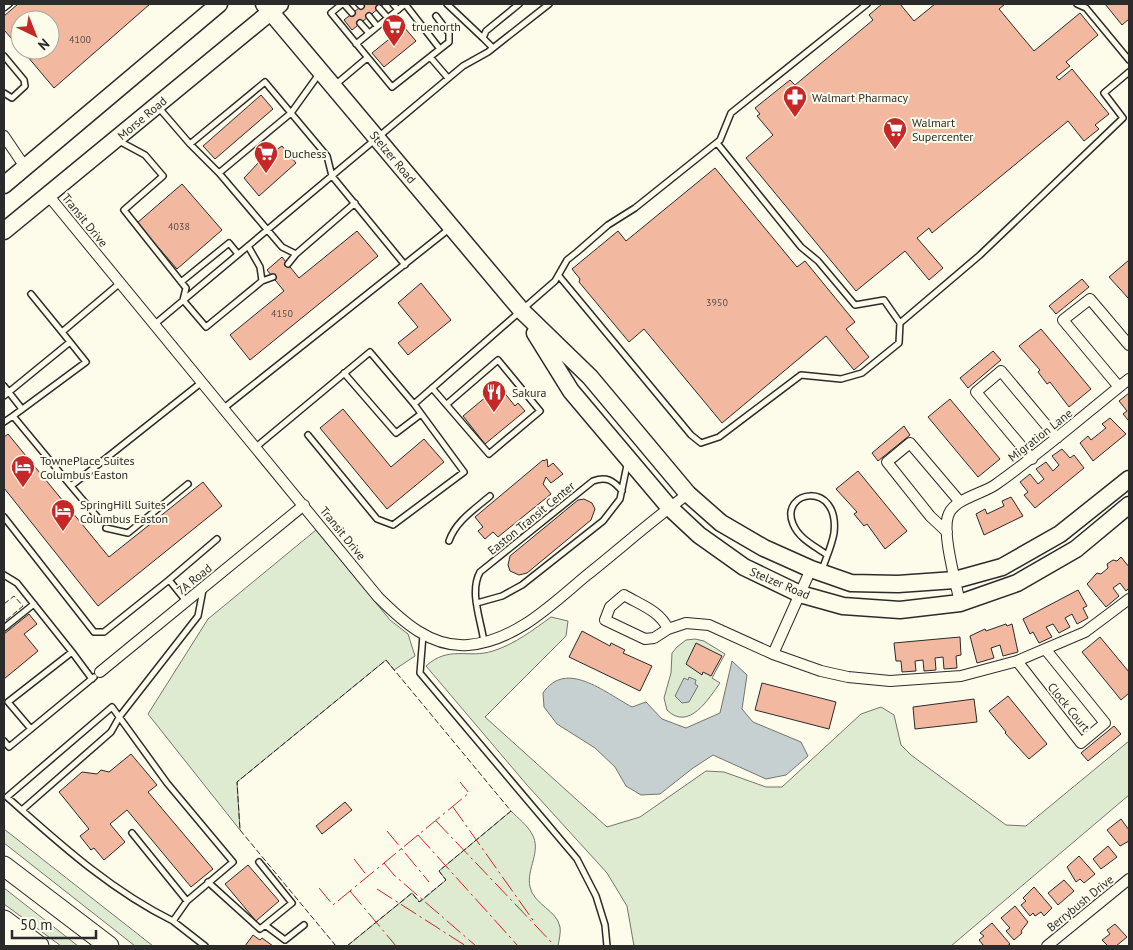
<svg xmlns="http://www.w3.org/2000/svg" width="1133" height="950" font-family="'PT Sans',sans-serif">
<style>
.green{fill:#deebd1;stroke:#74746e}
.water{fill:#c7d0d0;stroke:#74746e}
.building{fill:#f2b8a0;stroke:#2b2b2b}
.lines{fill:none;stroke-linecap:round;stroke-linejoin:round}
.lane-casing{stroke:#2b2b2b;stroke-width:8}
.street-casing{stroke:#2b2b2b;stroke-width:12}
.primary-casing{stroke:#2b2b2b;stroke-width:19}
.highway-casing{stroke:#2b2b2b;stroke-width:21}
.lane{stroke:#fdfbea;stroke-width:5}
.street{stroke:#fdfbea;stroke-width:10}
.primary{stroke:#fdfbea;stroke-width:16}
.highway{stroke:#fdfbea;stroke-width:19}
.fence{stroke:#2b2b2b;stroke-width:1;stroke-dasharray:6 2.5;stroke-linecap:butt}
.power{stroke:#c62828;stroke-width:1;stroke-dasharray:18 4 2.5 4;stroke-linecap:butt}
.labels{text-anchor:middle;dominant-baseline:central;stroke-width:4;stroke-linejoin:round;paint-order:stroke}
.number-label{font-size:10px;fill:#5d4e48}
.poi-label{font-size:12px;fill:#2b2b2b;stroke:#fdfbea;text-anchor:start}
.street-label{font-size:12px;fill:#2b2b2b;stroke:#fdfbea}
</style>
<rect width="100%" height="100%" fill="#fdfbea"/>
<path class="green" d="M316,530L390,620L408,634L415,656L394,670L386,660L237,782L240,830L148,714L208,619Z
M551,617L568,621L566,636L485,717L607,827L640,817L706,771L724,772L766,787H782L861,714L881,707L894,715L901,745L911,755L1006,825L1026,826L1129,741V795L951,946H634L627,906L607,873L527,785L426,666C449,645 468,659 493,651C515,644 533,630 551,617Z
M695,639L704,641L725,654L712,678L720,683C709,698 689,732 667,710L664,698L671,673L672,653L677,647L686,640Z
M511,811C518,818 528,826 532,834C542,851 526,869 530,887C534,905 557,910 560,927C561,932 559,940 558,946H347L412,893L420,902L446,880L439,871Z
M4,829L153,946H135L4,843Z
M4,888L78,946H61L4,904Z"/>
<path class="water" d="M732,661L747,675L742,709L753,722L801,742L808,756L786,775L766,779L713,755L693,768L660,794L641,795L626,786L615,767L595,748L557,724L544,707L543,693C566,659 604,692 632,707L646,702L662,719L686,728L720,713Z
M689,677L696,680L695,684L698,686L689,702L682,703L675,696L684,678L688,680Z"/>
<path class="building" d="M18,4H150L54,88L22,50H50V20H20V48L4,30V16Z
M364,4H384L352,30L344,20Z
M882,4H900L914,21L935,4H1005L999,9L1034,51L1080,13L1098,35L1066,62L1070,66L1056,77L1059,80L1072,69L1109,114L1095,125L1099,129L1084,141L1068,121L932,233L929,228L917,238L943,268L929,280L905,251L856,291L746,158L773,135L757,116L760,114L755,108L790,80L795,85L873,20L869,15Z
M1105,4H1129V19L1122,25Z
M404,27L416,41L384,67L372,53Z
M261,95L273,109L215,159L203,146Z
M282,146L296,163L259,196L244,178L261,160Z
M715,168L797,267L805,261L855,322L846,329L869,357L854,370L826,336L722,423L644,329L629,342L579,282L580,279L572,269L618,231L626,241Z
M182,184L222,230L177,269L137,223Z
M357,231L378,256L250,360L230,335L284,291L267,270L282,257L299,278Z
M1129,260V299L1109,277Z
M1082,279L1089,287L1056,314L1049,306Z
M421,283L451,320L408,355L398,343L418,327L398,303Z
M1041,329L1091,389L1069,407L1050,382L1047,384L1038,372L1040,370L1019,346Z
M993,351L1001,360L968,388L960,378Z
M499,386L515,406L518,403L525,411L485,444L463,416Z
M1129,393V421L1123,414L1127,411L1119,401Z
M950,399L1000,459L978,477L928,417Z
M343,409L391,467L424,439L444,462L387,509L320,428Z
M1110,418L1126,434L1093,461L1080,443L1088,436L1091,440L1106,428L1102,424Z
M904,426L910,435L878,461L872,453Z
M8,434L109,557L203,482L222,506L98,606L4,488V437Z
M1062,449L1070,458L1074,455L1084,468L1035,508L1024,495L1028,492L1020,482L1030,474L1038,484L1044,479L1036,469L1046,462L1053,471L1059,465L1052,456Z
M547,459L548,467L553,463L563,474L551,483L546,477L543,484L551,494L498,537L493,532L485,539L478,531L483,527L475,517L543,460L544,461Z
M858,471L907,531L885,549L867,524L864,526L854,514L857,512L836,489Z
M1011,497L1023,516L984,535L976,514L985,509L987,514L1004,506L1002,501Z
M584,499L592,503L595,509L591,520L527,573L519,575L510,571L508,565L510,556L578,500Z
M1121,557L1129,567V588L1126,591L1120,583L1113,588L1119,596L1106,607L1087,584L1097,573L1101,574L1108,568L1107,564L1113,560L1117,561Z
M1078,590L1087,606L1083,608L1088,618L1077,624L1072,614L1065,618L1070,627L1059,633L1053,624L1046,627L1052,637L1039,643L1033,632L1030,634L1023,619Z
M29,614L37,624L24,634L38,651L4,679V634Z
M1006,624L1007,626L1012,624L1018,652L1003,656L1000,645L991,648L994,658L977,663L970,636L985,629L986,631Z
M582,631L610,646L611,643L625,650L623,653L652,666L640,691L569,657Z
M960,637L961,655L956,656L957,668L944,669L943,657L935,658L936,670L924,671L923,660L915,661L916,671L902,672L901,661H896L894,643Z
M1100,637L1129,672V693L1121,700L1082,652Z
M696,643L722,656L711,676L703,672L702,675L686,664Z
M762,683L836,702L829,729L755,710Z
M1008,696L1047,744L1029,759L1005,733L1006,732L989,711Z
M974,699L977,722L915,729L913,707Z
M1114,726L1121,734L1088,761L1081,753Z
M131,754L157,785L148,792L213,869L191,887L127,810L110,824L125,842L104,860L94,848L91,850L80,836L89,829L59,792L82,772L97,774L101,770L109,772Z
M345,802L352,810L322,834L316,826Z
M1121,819L1129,830V841L1120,846L1107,830Z
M1108,846L1117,857L1101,869L1093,859Z
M1079,856L1095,874L1084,883L1080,879L1076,882L1067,867Z
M248,865L279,901L256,921L225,884Z
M1064,880L1074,891L1058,905L1048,893Z
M1034,887L1052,908L1044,916L1041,912L1035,916L1033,913L1030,916L1021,905L1026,901L1023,898Z
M1015,906L1028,922L1021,931L1022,933L1014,940L1006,931L1010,928L1001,918Z
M992,923L1010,944L1007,946H984L979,940L984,936L980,933Z
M1115,924L1127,937L1116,946H1108L1102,940L1110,934L1107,930Z
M253,935L260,940L262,938L273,946H245Z"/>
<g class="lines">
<g class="lane-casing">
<path id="lane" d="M342,4L331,13L392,87L440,49L405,4
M344,4L352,13
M359,4L361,6
M393,4L398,10
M447,4L483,38
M1077,4L1086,8L1129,60
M4,8L9,4
M379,8L388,18
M369,16L377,26
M436,16L449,33V42L440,49
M360,23L369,33
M356,44L405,4
M493,48L483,38L486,31L519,4
M4,56L24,80L25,86L12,98L4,93
M430,57L448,78
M335,85L367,58
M159,108L190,144L265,82L327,156L332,176L405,265
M119,141L145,155L163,176L124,210L186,288L183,300L206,327L262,281L273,277
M717,143L801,247L818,261L855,305L884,300L900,323L980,255L1123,118L1104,93L1129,72
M190,144L219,173L282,247L296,254
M219,173L291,113L319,74
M248,246L260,267L262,281
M288,264L296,254L355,203
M559,276L691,435L701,443L719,437L801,375L841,379L862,373L899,343L900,323
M181,282L229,243L238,254
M31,294L62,332
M155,324L463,66L488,52L549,4
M344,373L396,433L421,414
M4,386L22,409
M432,388L489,454L540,411L498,360L447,404
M4,396L70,342
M414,404L555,281L567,260L577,252L608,225L635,208L720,140L731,113L867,4
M224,408L449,229
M13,416L86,362L62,332L120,283
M4,422L13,416L71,486L202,382
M256,447L370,352L414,404L464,472L393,525L377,519L308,435
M71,486L99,519
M4,517L94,632H104L169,580
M106,528L128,533L188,484
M449,541C456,521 475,509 490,496
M822,570C826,558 832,545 834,533C840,480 779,490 793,524C799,539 815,546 827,555
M4,575L17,583L72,652
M186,601L169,580L217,539
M477,603L502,596L522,585L603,521L620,499L627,465
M4,628L34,604
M423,635L420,673L577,859L596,896L605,925L607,946
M484,642C481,620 469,592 480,572L593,481C606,476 613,480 622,491
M112,707L167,783L233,862L187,901L173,921C110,890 59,843 7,797Z
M31,729L8,702L72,652L92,679
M4,741L9,747L94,677
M22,810L111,732L120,716L198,616L203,590
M132,833L187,901
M208,882L260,929L292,903L259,862
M173,921L205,946
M265,925L285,940L304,925"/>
</g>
<g class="street-casing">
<path id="street" d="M4,136L25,167
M48,195L378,597C402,621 431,648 468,645C516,641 552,604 587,575C621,548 653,519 688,494
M1119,387L1063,320L1090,299L1129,345
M1032,459L976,392L1001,371L1057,438
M947,532L930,516L887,462L910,443L960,502
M960,603C956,583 942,534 948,516C953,499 982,494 995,485C1042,452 1084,415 1129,379
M668,629C660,611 641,605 624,595L610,607L605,620L645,639L654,638L668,629L686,623L709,625L773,654L821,671L848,677L890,681L961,676L1017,661L1085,632L1129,599
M773,654L811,569
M1017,661L1081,743L1105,723L1046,650
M100,672L304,505
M1047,946L1129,879"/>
</g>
<g class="primary-casing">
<path id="primary" d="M264,4L522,311L590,377L688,494L721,523L764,548L811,569L851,583L898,584L955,580L1002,567L1060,534L1129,479
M4,185L219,4
M4,231L280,4
M535,333L571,391L669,507L699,535L744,567L800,594L843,606L900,610L960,603L1017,583L1076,549L1129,505"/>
</g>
<g class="highway-casing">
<path id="highway" d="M4,866L109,946
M4,920L39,946
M4,940L14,946"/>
</g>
<use href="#lane" class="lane"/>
<use href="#street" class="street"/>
<use href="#primary" class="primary"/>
<use href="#highway" class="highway"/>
<path class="fence" d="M4,604L14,596L23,606L4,622
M336,946L240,830L237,782L386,660L511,811L439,871L446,880L419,902L412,893L347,946"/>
<path class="power" d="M453,807L535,923
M436,821L555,946
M387,831L429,882
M418,835L518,946
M354,859L368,877
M384,863L394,875L476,946
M319,888L333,905L469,793L460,782
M377,889L466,946
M350,891L396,946"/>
</g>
<defs>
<g id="supermarket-pin" transform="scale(1.25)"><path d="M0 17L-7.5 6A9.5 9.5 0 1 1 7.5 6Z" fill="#c62828" stroke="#fdfbea"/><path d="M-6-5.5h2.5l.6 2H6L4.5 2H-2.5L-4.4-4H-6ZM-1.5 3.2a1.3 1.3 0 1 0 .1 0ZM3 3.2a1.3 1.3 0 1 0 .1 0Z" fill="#fff"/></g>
<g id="pharmacy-pin" transform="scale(1.25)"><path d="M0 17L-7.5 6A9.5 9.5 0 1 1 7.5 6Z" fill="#c62828" stroke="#fdfbea"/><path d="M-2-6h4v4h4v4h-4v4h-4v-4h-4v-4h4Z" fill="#fff"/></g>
<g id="restaurant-pin" transform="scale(1.25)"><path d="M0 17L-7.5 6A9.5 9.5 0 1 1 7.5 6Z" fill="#c62828" stroke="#fdfbea"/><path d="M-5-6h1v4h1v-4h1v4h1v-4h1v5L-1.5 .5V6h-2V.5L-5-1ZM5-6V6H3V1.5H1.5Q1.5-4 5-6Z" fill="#fff"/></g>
<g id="hotel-pin" transform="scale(1.25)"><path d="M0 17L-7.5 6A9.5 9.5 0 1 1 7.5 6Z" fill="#c62828" stroke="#fdfbea"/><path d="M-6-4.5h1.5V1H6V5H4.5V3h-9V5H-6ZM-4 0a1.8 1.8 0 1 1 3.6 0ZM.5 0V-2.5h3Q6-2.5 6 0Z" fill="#fff"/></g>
</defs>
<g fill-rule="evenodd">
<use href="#supermarket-pin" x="394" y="26"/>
<use href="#pharmacy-pin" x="795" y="97"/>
<use href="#supermarket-pin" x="895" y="129"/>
<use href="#supermarket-pin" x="266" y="153"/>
<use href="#restaurant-pin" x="494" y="392"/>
<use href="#hotel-pin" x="23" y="467"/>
<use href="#hotel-pin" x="63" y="511"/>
</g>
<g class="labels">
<g class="number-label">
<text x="80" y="39">4100</text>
<text x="179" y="226">4038</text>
<text x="717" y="302">3950</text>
<text x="282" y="313">4150</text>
</g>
<g class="poi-label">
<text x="412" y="26">truenorth</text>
<text x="812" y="97">Walmart Pharmacy</text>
<text x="912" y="122">Walmart<tspan x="912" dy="14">Supercenter</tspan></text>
<text x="284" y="153">Duchess</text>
<text x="512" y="392">Sakura</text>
<text x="40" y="460">TownePlace Suites<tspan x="40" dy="14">Columbus Easton</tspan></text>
<text x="80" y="504">SpringHill Suites<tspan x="80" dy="14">Columbus Easton</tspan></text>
</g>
<g class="street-label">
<text transform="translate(142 118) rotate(-40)">Morse Road</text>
<text transform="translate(393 157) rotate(50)">Stelzer Road</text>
<text transform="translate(85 220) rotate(51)">Transit Drive</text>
<text transform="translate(1040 435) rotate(-38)">Migration Lane</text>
<text transform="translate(531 518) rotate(-39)">Easton Transit Center</text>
<text transform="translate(343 533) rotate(51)">Transit Drive</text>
<text transform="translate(194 579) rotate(-39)">7A Road</text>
<text transform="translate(780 583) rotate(23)">Stelzer Road</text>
<text transform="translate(1069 707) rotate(51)">Clock Court</text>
<text transform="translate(1080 903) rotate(-39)">Berrybush Drive</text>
</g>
</g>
<rect width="1133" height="950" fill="none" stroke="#2b2b2b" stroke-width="10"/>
<g transform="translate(35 35) rotate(137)"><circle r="24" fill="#fdfbea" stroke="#a9a89e"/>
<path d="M0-4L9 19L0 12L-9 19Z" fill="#c62828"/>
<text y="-8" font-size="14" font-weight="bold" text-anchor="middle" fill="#2b2b2b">N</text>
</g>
<path d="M12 930v8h84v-8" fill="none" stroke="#2b2b2b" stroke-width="2.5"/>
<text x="20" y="930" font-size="15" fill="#2b2b2b" stroke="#fdfbea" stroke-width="4" paint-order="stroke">50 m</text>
</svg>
